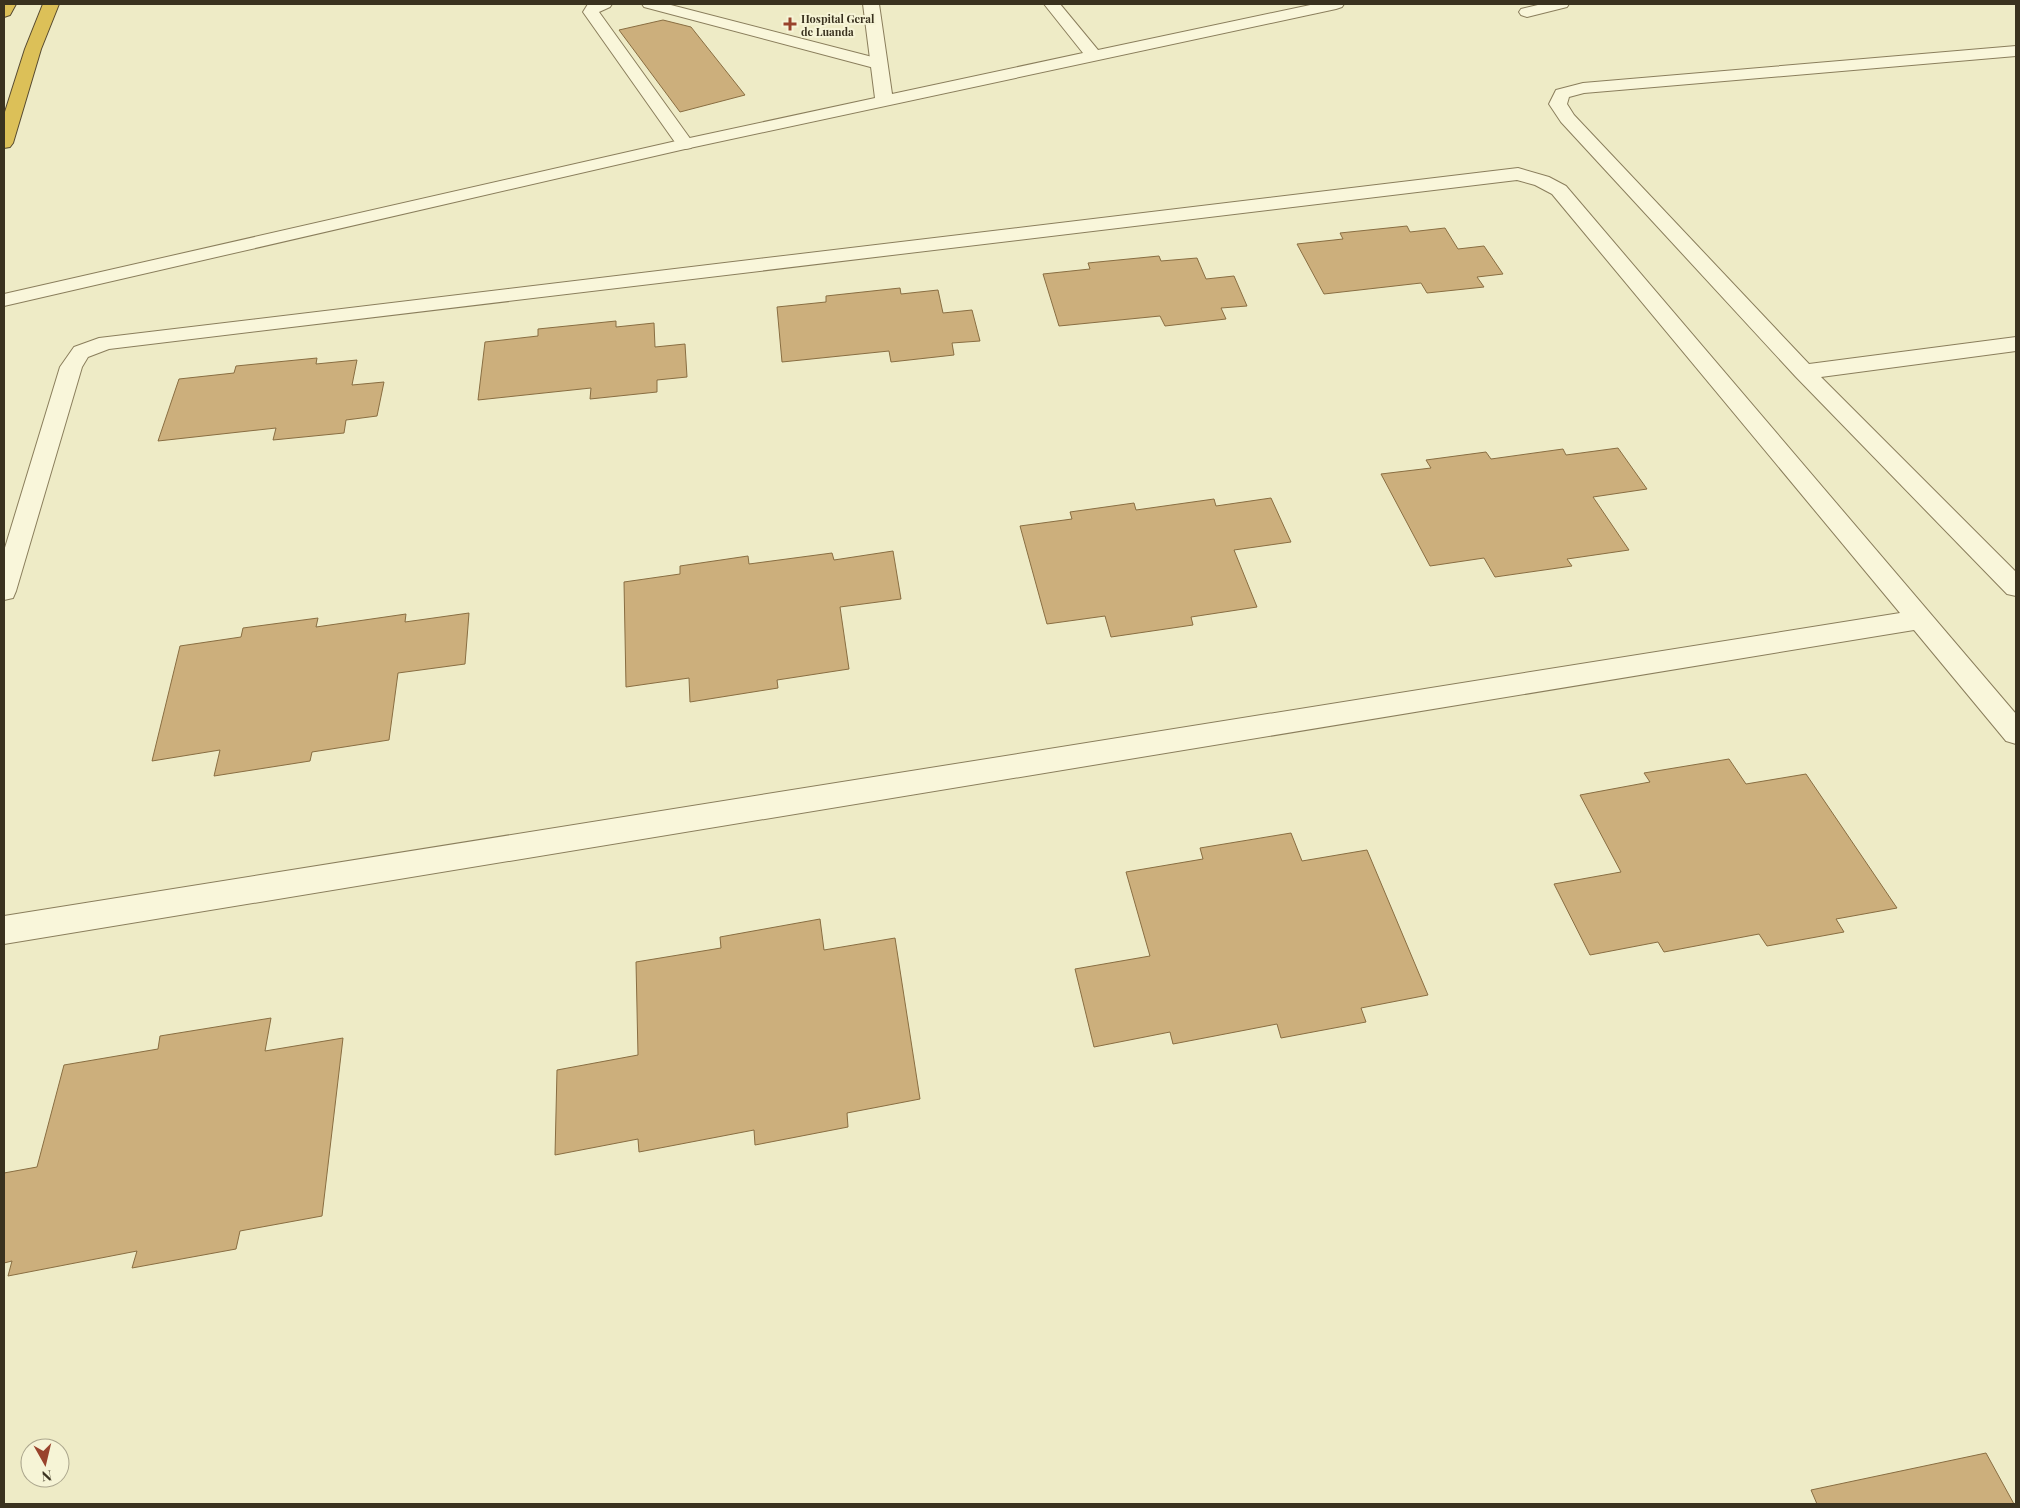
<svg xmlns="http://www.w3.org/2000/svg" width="2020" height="1508" font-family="'Playfair Display',serif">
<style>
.building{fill:#ccaf7c;stroke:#896e42}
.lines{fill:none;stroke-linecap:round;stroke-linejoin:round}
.lane-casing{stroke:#8a7e5c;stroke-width:2}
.street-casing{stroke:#8a7e5c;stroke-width:2}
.highway-casing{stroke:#584b30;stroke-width:2}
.lane{fill:#f9f6da;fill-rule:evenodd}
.street{fill:#f9f6da;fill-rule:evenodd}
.highway{fill:#dcc058;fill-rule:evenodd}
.poi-dot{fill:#99432c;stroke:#f6f4d6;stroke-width:2}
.labels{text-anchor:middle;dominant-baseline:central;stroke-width:4;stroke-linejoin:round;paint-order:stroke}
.far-poi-label{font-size:11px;font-weight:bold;fill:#3a321f;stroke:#f6f4d6;text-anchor:start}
</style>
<rect width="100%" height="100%" fill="#eeebc6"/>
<path class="building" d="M663,20L691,27L745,95L680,112L619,30Z
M1407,226L1410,232L1445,228L1458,249L1484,246L1503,274L1477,277L1484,287L1427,293L1421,283L1324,294L1297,244L1343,239L1340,233Z
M1159,256L1161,261L1197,258L1206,279L1234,276L1247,306L1221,308L1226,319L1165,326L1160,316L1059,326L1043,274L1090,269L1088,263Z
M900,288L901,294L938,290L943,313L972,310L980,341L952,343L954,355L891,362L889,351L782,362L777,307L826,302V296Z
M616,321V327L654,323L655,347L685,344L687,377L657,380V392L590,399L591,388L478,400L485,342L538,336V329Z
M317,358L316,364L357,360L352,385L384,382L377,416L346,420L344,433L273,440L276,428L158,441L179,379L234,373L236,366Z
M1618,448L1647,489L1593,497L1629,550L1567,559L1572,566L1495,577L1484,558L1430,566L1381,474L1431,468L1426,460L1486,452L1491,459L1563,449L1566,455Z
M1271,498L1291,542L1234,550L1257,607L1191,617L1193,625L1111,637L1105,616L1047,624L1020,526L1072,519L1070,512L1134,503L1136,510L1214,499L1216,506Z
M893,551L901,599L840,607L849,669L777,680L778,688L690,702L689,678L626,687L624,582L680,574V566L748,556L749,564L832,553L834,560Z
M469,613L465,664L398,673L389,740L312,752L310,761L214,776L220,750L152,761L180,646L241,637L243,628L318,618L316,627L406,614L405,622Z
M1729,759L1746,784L1806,774L1897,908L1836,919L1844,932L1767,946L1759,934L1664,952L1658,942L1590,955L1554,884L1621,872L1580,795L1650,782L1644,773Z
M1291,833L1302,861L1367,850L1428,995L1361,1008L1366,1022L1281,1038L1277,1024L1173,1044L1170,1032L1094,1047L1075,969L1150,956L1126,872L1203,859L1200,848Z
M820,919L824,950L895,938L920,1099L847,1113L848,1127L755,1145L754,1130L639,1152L638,1139L555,1155L557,1070L638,1055L636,962L721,948L720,937Z
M271,1018L265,1051L343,1038L322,1216L240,1231L236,1249L132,1268L137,1251L8,1276L12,1261L4,1263V1173L37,1167L64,1065L158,1049L160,1036Z
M1986,1453L2014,1504H1817L1811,1490Z"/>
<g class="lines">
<g class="lane-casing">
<path id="lane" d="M588,4H612L610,7L599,12L694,144L691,148L685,149L679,148L583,12Z
M642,4H667L884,60L886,64L884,68L878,69L644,7Z"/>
</g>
<g class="street-casing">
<path id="street" d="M863,4H879L892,94L1083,53L1044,4H1060L1098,50L1315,4H1344L1342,7L1336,9L685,149L4,306V294L685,139L875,98Z
M1542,4H1569L1567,7L1527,17L1521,15L1519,12L1521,9Z
M2016,46V56L1584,93L1569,97L1567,104L1574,115L1809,364L2016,337V351L1821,377L2016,572V596L2007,594L1796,377L1561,122L1549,104L1556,90L1583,83Z
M1518,168L1549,177L1566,186L2016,714V744L2006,741L1914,630L4,944V916L1900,613L1552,194L1535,185L1517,180L109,349L88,357L82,367L16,591L13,598L4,600V551L60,367L74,347L99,338Z"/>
</g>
<g class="highway-casing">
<path id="highway" d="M4,4H16L10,15L4,17Z
M43,4H59L41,49L13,143L10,147L4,148V115L25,49Z"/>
</g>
<use href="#lane" class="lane"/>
<use href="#street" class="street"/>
<use href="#highway" class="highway"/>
</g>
<path class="poi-dot" d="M787.5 16.5h5v5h5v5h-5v5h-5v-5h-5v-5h5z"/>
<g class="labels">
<g class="far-poi-label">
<text x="801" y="18">Hospital Geral<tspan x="801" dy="13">de Luanda</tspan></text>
</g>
</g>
<rect width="2020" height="1508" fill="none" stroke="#3a321f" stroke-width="10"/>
<g transform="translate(45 1463) rotate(172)"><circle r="24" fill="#f6f4d6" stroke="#aba68d"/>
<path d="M0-4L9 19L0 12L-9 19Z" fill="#99432c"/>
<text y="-8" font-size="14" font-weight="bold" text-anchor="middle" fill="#3a321f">N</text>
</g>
</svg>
